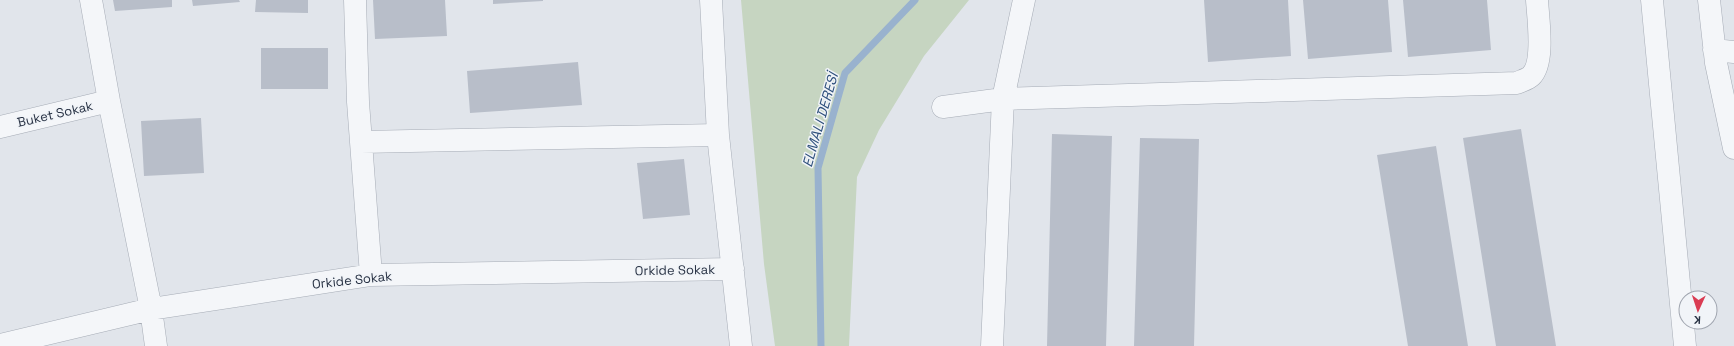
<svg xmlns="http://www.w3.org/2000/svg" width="1734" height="346" font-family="'Space Grotesk',sans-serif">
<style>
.green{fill:#c6d5c1}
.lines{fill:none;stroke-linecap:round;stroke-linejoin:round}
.stream{stroke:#99b2ce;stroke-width:7}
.building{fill:#b8bec9}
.minor-casing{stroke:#a6acb6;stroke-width:23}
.minor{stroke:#f4f6f9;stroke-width:22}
.labels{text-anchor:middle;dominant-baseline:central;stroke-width:3;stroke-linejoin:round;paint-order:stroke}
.street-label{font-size:13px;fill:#283244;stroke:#f1f4f8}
.water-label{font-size:14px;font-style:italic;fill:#2e507c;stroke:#f1f4f8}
</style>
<rect width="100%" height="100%" fill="#e1e5eb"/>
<path class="green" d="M741,0H969L924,56L879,130L857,177L849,346H775L764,264Z"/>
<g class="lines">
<path class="stream" d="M821,346L818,168L845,73L915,0"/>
</g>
<path class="building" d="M113,0H172V7L115,11Z
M192,0H239L240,2L193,6Z
M256,0H308V13L255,12Z
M373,0H445L447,36L375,39Z
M493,0H543V1L493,4Z
M1204,0H1288L1291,56L1208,62Z
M1303,0H1388L1392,52L1308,59Z
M1403,0H1487L1491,50L1408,57Z
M261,48H328V89H261Z
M578,62L582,105L470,113L467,71Z
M201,118L204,173L144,176L141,121Z
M1521,129L1556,346H1496L1463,138Z
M1052,134L1112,136L1106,346H1047Z
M1140,138L1199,139L1194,346H1134Z
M1436,146L1468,346H1408L1377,155Z
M684,159L690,215L643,219L637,163Z"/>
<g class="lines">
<g class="minor-casing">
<path id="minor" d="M91,0L109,101L151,309L156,346
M355,0L358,102L371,275
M711,0L718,135L741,346
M1652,0L1685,346
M1709,0L1716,63L1734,148
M1714,50L1734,52
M943,107L1003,99L1517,83C1521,81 1528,79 1531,76C1545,63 1538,18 1537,0
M0,127L109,101
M361,142L718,135
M0,345L151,309L371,275L733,269
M992,346L1003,99L1024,0"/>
</g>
<use href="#minor" class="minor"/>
</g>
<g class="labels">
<g class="street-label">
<text transform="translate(55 114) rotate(-13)">Buket Sokak</text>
<text transform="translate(675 270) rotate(-1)">Orkide Sokak</text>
<text transform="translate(352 280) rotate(-6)">Orkide Sokak</text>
</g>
<g class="water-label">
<text transform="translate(820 120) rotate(-74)">ELMALI DERESİ</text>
</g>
</g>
<g transform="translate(1698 310) rotate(183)"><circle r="19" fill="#f1f4f8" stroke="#a1a6b0"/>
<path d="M0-3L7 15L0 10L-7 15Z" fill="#da3c53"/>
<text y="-6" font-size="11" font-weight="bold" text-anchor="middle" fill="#283244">K</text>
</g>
</svg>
